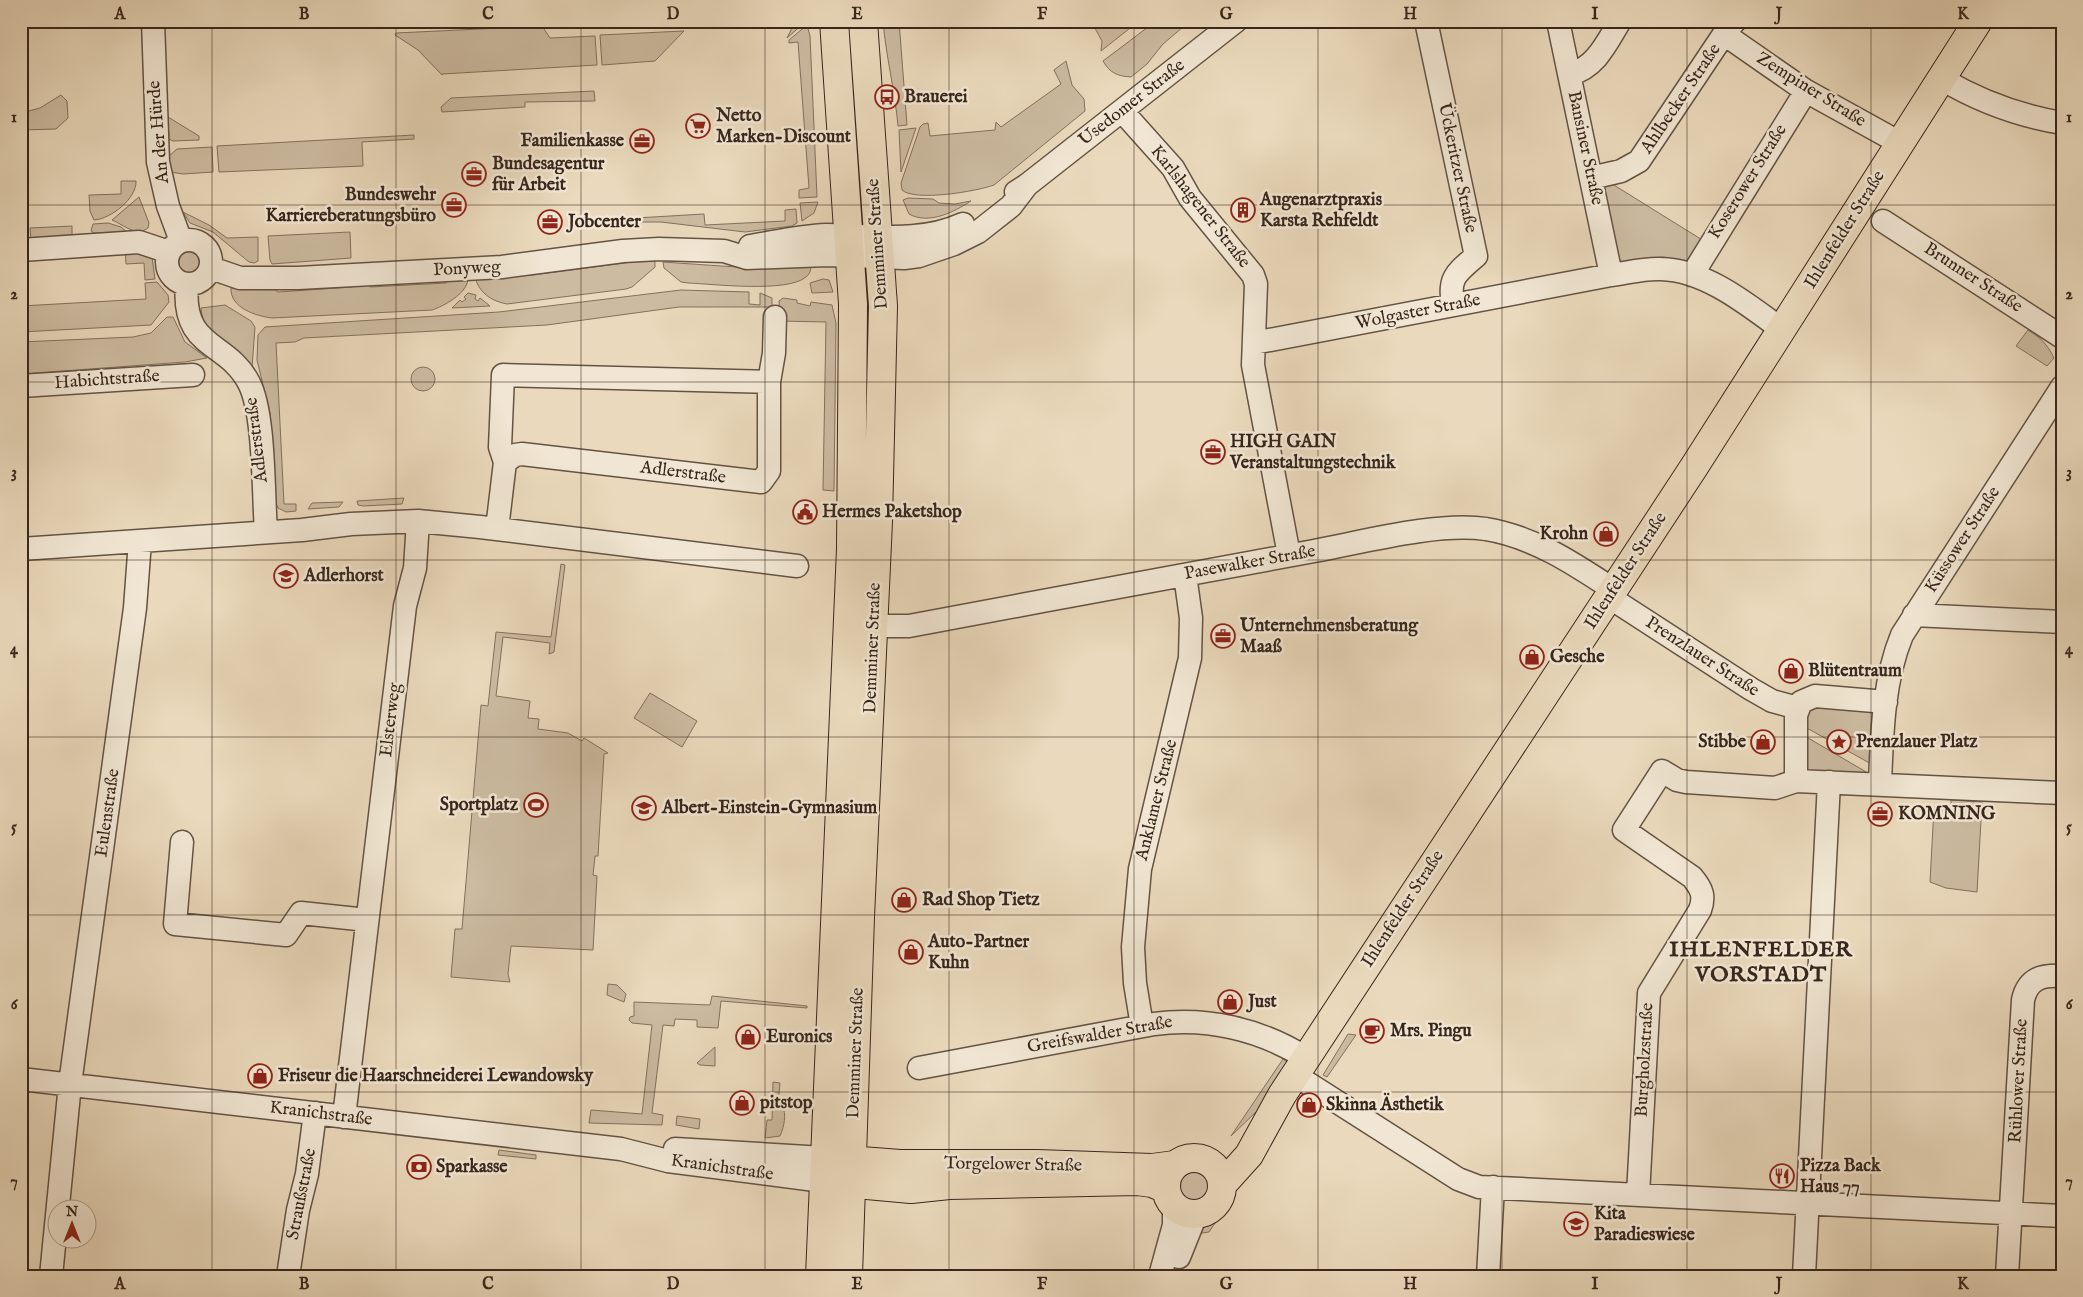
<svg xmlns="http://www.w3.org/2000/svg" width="2083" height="1297" font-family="'IM FELL English',serif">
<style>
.green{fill:#ccbba1;stroke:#82705e}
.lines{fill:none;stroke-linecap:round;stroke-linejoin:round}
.minor-casing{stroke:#645344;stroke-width:25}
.major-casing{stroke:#38261c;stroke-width:30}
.minor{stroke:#f1e6d3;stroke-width:22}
.major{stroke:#ead9bc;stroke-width:28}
.grid{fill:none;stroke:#38261c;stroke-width:1;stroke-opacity:0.55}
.labels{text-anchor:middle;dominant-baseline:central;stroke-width:5;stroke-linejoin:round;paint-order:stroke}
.street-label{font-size:18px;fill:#38261c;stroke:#f1e6d3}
.poi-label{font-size:18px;font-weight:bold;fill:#38261c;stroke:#f1e6d3;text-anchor:start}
.district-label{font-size:22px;font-weight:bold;letter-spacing:1px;fill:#38261c;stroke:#f1e6d3}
.neatline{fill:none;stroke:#38261c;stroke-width:2}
.grid-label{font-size:16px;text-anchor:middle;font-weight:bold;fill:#38261c}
</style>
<rect width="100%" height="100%" fill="#ead9bc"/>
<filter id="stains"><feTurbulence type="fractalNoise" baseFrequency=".004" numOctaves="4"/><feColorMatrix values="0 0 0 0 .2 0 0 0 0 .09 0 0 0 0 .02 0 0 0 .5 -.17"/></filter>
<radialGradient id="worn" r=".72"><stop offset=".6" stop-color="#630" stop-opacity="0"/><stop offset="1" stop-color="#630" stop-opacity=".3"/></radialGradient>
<path class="green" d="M777,21L804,23L787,38L792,28Z
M883,21H899L907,125L898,126C895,91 886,57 883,21Z
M1091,21H1139L1101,51L1102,41Z
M1156,21H1190L1163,44L1147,64L1131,77C1117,76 1110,73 1103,61Z
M807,25L810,36L817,197L799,198V190L809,188L798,42L789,43V40Z
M542,26L550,38L595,36L597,65L442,74V75L418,50L395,35L396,33Z
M684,31L655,61L602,65L600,35Z
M1066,61L1072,85L1084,99L1085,111L994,185C978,191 915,202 902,190L901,183L920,127L923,124L928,123L930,136L995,130L996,122L1001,127L1061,84L1054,70Z
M594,91L595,101L525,102V107L442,112L441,107L451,98Z
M61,95L67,101L68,118L56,129L21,130V113L40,108Z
M168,117L199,136V140L173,141L169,139Z
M916,128L901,172L899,130Z
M414,135V139L362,142L363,166L219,172L217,146Z
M212,147L213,172L183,174L170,172L169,156L177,149Z
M121,181H136C137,198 111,219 94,220L90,211L89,195L121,194Z
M1609,182L1704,241L1690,262L1663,257L1616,263L1601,195Z
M139,197L149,223L148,228C136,237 124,225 112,220Z
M908,198L933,199L939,203L955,204L971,201C954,212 929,225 909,214L903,200Z
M818,202L814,213L802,221L800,203Z
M796,209L797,223L792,226L745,232L661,222H633L636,218L704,214L705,225L785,221V210Z
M183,212L209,225L227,238L258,237V261L254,263L249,262L213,232L190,223Z
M108,223L121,227L127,232L94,233L91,231L93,224Z
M72,226V236L31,242L30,228Z
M350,232L351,258L272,264L270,260L268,236Z
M125,247L151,250L155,279L145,280L144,263L126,264Z
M176 261a14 14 0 1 1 28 0a14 14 0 1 1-28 0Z
M640,261H655V267L632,287L626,289L507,304C491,301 479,293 475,277L532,275Z
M663,262L736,267L811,263C811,268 811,273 806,277C787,293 714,284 688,283L681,282L664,268Z
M823,279L829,280L833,292L812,293L810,283Z
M447,280H468C466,294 444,306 432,310L272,318C256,316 230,308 231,288H273L278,292L352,287L354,285L367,284L370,287L446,283Z
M157,282L168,295L169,302L151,325L21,332V306L146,299L145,283Z
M681,290L749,292V304L760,305V293L772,298V307H679L547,325L304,338L295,342L276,343L284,504H296V511L286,512L278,508L275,501L270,413L257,360L258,335L265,327L499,312Z
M468,293L476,295L475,299L478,301L480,298L490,306L452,308L460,300L462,302L466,299L464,297Z
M783,298L797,300V303L810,306L811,302L832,305L836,323L834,491L823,490L826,322L780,321L779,301Z
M225,305L251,321L255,327L252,368C234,352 202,335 201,308Z
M167,317H173L185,342L207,358L185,362L21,374V342L133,337L151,333Z
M2028,330C2041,338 2047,344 2054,358L2047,366L2016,346Z
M411 379a12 12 0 1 1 24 0a12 12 0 1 1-24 0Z
M404,498L402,504L363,506L358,505L357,501Z
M343,502L339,507L308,509L312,503Z
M561,564L565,565L554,652L549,654L550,643L503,637L496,696L530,701L528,718L539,719L538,729L568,733L582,741L584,738L608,753L604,754L598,856H595L593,875L597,876L593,950L511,946L508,974L510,982L451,977L455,929H462L481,705L488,706L496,632L551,637Z
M650,693L697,721L682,747L634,718Z
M1808,705L1873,712V765L1805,727Z
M1803,735L1868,773L1866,775L1812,773L1806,768Z
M1951,800L1982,802L1977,892L1946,888L1930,882L1934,807L1951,808Z
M608,984L617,985L626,994L624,1002L607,995Z
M712,996L807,1006V1008L721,1001L718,1028L697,1027V1020L675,1019L674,1026L663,1025L652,1113L663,1115L662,1125L589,1123L591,1110L642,1114L652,1025L632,1023L629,1020L630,1017L634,1016V1002L710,1005Z
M1348,1034L1356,1035L1327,1077L1323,1075Z
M715,1047V1066L700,1065L697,1063Z
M1283,1059L1288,1063L1258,1110L1231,1136Z
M773,1082L780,1083L778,1104L782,1105C787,1114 784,1127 780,1136L765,1138L767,1120H772Z
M677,1116L700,1119L699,1129L676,1125Z
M499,1150L536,1155V1159L498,1155Z
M1179 1186a15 15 0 1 1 30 0a15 15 0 1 1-30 0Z
M1227,1197H1233L1209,1232L1196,1234L1205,1219L1221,1209Z"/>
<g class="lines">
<g class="minor-casing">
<path id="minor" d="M153,21L158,162L168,206L181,241
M1426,21L1476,256C1456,273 1448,278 1453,305
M1558,21L1611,275
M1724,34L1806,91L1900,143
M1570,74C1596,68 1607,42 1620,21
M1942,79C1979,101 2020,116 2062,123
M1122,111L1173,168L1190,198L1253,275L1256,284L1253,365L1289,555
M1591,178L1621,171L1639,161L1724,34L1735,21
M1016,192L1027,185L1236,21
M1883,221L2062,337
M167 262a22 22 0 1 1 44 0a22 22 0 1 1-44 0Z
M750,246C775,242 801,236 826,235C873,235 919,244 963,224
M21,250L139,242L169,252
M211,268L240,278H298L502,267L623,251L659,249L724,251L747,258L827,255L904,258L919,256L954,244L978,232L1011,206L1027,185
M1692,275L1806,91
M187,284C181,350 227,340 249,383C265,414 263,493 266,531
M1254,343L1611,275C1627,273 1644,268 1661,269C1705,270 1747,304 1781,329
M21,386L193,375
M505,462L500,447L503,375L769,382
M497,529L505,462L515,455L522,454L761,482L769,471V382L774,353L775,317
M21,549L302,530L351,524L418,521L480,527L797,566
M1609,597L1751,689L1772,701L1798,708
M1914,615L2062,622
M874,626H909C1044,601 1179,575 1314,551C1363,542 1437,522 1486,529C1534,537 1573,563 1614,590
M1796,781V715L1801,702L1815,696L1886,702
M1880,784C1882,734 1883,681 1902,635L2062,387
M182,842L175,924L286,935L301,913L367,920
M1142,1026L1135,983L1133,947L1140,869L1190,658L1191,618L1185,575
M919,1068L1154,1024C1207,1017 1260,1029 1306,1058
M1295,1075L1458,1179L1479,1187L2062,1216
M21,1079L621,1149L668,1161L823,1181
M344,1117L405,606L415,568L418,521
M675,1149L824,1158
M1638,1195L1649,993L1700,910C1705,896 1702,889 1692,877L1624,830L1662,771L1677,780L1686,782L1775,788L1796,781L2062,793
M1179,1257L1193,1222L1198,1214
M51,1276L70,1084L135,608L140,541
M288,1276L298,1210L307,1174L315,1113
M1160,1276L1174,1225V1206
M1488,1276L1493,1187
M1804,1276L1829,782
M2007,1276L2023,1000C2028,978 2042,975 2062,976"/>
</g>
<g class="major-casing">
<path id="major" d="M1166 1186a28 28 0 1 1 56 0a28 28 0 1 1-56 0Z
M835,1159L900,1164H1037L1152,1168L1175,1165
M834,1182L911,1189L949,1185L1137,1181L1152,1183L1166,1189
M1222,1185L1249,1155L1282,1095L1694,467L1978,21
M820,1276L851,549L853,304L834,21
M848,1276L860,917L878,521L883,306L863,21"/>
</g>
<use href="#minor" class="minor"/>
<use href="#major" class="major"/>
</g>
<path class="grid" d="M212,21V1276M396,21V1276M581,21V1276M765,21V1276M949,21V1276M1134,21V1276M1318,21V1276M1502,21V1276M1687,21V1276M1871,21V1276M21,205H2062M21,382H2062M21,560H2062M21,737H2062M21,915H2062M21,1092H2062"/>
<defs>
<g id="bus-ring" transform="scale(1.25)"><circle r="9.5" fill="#f1e6d3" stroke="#8f2418" stroke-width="1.5"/><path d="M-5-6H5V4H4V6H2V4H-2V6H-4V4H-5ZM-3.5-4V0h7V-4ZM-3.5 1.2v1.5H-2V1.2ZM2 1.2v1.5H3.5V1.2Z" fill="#8f2418"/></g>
<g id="supermarket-ring" transform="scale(1.25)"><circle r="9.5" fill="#f1e6d3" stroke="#8f2418" stroke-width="1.5"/><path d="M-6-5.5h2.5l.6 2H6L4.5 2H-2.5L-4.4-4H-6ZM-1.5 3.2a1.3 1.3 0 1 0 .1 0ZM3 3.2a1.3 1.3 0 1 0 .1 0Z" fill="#8f2418"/></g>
<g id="office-ring" transform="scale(1.25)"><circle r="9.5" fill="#f1e6d3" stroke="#8f2418" stroke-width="1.5"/><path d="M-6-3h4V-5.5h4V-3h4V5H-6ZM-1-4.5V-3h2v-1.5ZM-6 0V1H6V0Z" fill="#8f2418"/></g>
<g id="building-ring" transform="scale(1.25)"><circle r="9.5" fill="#f1e6d3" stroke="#8f2418" stroke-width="1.5"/><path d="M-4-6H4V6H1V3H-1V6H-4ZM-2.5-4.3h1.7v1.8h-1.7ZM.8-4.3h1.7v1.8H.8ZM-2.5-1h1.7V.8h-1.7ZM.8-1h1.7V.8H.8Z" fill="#8f2418"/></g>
<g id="civic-ring" transform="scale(1.25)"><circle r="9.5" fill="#f1e6d3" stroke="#8f2418" stroke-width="1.5"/><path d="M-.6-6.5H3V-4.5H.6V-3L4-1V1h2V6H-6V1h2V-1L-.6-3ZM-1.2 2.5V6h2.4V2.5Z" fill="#8f2418"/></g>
<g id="shop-ring" transform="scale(1.25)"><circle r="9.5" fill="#f1e6d3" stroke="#8f2418" stroke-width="1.5"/><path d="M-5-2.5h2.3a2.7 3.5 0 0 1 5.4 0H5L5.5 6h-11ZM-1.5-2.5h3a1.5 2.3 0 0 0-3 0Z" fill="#8f2418"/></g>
<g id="school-ring" transform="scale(1.25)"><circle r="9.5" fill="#f1e6d3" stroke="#8f2418" stroke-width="1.5"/><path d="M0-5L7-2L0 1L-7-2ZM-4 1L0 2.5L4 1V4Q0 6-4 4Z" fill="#8f2418"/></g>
<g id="sight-ring" transform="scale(1.25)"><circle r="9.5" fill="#f1e6d3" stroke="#8f2418" stroke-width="1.5"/><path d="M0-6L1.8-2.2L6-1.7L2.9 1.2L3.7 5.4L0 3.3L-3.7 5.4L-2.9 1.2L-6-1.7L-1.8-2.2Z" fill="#8f2418"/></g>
<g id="stadium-ring" transform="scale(1.25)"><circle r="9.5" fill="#f1e6d3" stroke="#8f2418" stroke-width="1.5"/><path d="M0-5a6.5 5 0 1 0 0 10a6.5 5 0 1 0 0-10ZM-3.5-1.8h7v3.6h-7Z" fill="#8f2418"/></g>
<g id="cafe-ring" transform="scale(1.25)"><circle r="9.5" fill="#f1e6d3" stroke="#8f2418" stroke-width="1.5"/><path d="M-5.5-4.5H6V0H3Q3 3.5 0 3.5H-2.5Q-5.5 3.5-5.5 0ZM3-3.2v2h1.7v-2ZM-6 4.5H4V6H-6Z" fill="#8f2418"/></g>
<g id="bank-ring" transform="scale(1.25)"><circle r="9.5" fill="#f1e6d3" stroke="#8f2418" stroke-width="1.5"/><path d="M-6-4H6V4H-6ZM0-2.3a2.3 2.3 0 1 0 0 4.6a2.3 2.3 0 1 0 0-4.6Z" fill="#8f2418"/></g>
<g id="restaurant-ring" transform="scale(1.25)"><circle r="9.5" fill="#f1e6d3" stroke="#8f2418" stroke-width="1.5"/><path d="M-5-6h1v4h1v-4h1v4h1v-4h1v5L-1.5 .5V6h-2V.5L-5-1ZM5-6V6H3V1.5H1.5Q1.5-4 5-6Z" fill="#8f2418"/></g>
</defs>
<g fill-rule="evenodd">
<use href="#bus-ring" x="887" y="97"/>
<use href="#supermarket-ring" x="698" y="126"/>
<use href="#office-ring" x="642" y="141"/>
<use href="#office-ring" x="474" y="174"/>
<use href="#office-ring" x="454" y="205"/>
<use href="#building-ring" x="1243" y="210"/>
<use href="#office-ring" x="550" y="222"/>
<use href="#office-ring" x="1213" y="452"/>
<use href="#civic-ring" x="805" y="512"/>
<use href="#shop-ring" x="1606" y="534"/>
<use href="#school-ring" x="286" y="576"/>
<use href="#office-ring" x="1223" y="636"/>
<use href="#shop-ring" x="1532" y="657"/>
<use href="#shop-ring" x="1791" y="671"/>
<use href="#shop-ring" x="1763" y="742"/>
<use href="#sight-ring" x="1839" y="742"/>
<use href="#stadium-ring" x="536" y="805"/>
<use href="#school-ring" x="644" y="808"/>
<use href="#office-ring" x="1880" y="814"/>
<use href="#shop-ring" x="904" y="900"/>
<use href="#shop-ring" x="911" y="952"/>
<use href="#shop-ring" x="1230" y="1002"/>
<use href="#cafe-ring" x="1372" y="1031"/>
<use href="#shop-ring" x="748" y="1037"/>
<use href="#shop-ring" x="260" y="1076"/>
<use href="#shop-ring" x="742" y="1103"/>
<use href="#shop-ring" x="1309" y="1105"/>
<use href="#bank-ring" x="419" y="1167"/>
<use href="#restaurant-ring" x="1782" y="1176"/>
<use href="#school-ring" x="1576" y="1224"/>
</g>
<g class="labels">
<g class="street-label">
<text transform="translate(1811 90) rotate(32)">Zempiner Straße</text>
<text transform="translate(1681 99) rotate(-56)">Ahlbecker Straße</text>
<text transform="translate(1132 103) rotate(-38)">Usedomer Straße</text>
<text transform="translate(159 132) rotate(-95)">An der Hürde</text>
<text transform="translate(1585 148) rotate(78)">Bansiner Straße</text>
<text transform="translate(1457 168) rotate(78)">Ückeritzer Straße</text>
<text transform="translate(1748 182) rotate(-58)">Koserower Straße</text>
<text transform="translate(1200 207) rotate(52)">Karlshagener Straße</text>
<text transform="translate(1845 230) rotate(-58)">Ihlenfelder Straße</text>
<text transform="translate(878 244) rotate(-94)">Demminer Straße</text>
<text transform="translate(467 269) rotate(-3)">Ponyweg</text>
<text transform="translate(1973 278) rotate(33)">Brunner Straße</text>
<text transform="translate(1418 312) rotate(-11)">Wolgaster Straße</text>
<text transform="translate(107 380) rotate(-4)">Habichtstraße</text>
<text transform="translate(257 440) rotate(-97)">Adlerstraße</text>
<text transform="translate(683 473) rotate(7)">Adlerstraße</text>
<text transform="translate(1963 540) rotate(-57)">Küssower Straße</text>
<text transform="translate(1250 563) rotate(-10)">Pasewalker Straße</text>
<text transform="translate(1626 571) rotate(-57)">Ihlenfelder Straße</text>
<text transform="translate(873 648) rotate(-88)">Demminer Straße</text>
<text transform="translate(1702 657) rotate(33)">Prenzlauer Straße</text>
<text transform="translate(391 720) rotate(-83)">Elsterweg</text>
<text transform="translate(1157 800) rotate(-76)">Anklamer Straße</text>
<text transform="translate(108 813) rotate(-82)">Eulenstraße</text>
<text transform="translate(1403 909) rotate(-57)">Ihlenfelder Straße</text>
<text transform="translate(1100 1035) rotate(-10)">Greifswalder Straße</text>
<text transform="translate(856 1053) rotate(-88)">Demminer Straße</text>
<text transform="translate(1645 1060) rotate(-87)">Burgholzstraße</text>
<text transform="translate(2019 1081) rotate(-87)">Rühlower Straße</text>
<text transform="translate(321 1114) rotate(7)">Kranichstraße</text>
<text transform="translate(1013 1165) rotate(1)">Torgelower Straße</text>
<text transform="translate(722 1168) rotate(8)">Kranichstraße</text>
<text transform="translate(302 1194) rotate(-79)">Straußstraße</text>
</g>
<g class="poi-label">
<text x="904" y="97">Brauerei</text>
<text x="716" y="116">Netto<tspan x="716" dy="21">Marken-Discount</tspan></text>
<text x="624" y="141" text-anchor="end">Familienkasse</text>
<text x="492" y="164">Bundesagentur<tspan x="492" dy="21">für Arbeit</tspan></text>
<text x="436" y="195" text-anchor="end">Bundeswehr<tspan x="436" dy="21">Karriereberatungsbüro</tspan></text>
<text x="1260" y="200">Augenarztpraxis<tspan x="1260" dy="21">Karsta Rehfeldt</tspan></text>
<text x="568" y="222">Jobcenter</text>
<text x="1230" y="442">HIGH GAIN<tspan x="1230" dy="21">Veranstaltungstechnik</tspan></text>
<text x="822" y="512">Hermes Paketshop</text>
<text x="1588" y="534" text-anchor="end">Krohn</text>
<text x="304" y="576">Adlerhorst</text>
<text x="1240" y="626">Unternehmensberatung<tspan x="1240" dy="21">Maaß</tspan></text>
<text x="1550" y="657">Gesche</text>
<text x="1808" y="671">Blütentraum</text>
<text x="1746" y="742" text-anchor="end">Stibbe</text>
<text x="1856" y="742">Prenzlauer Platz</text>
<text x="518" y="805" text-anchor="end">Sportplatz</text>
<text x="662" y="808">Albert-Einstein-Gymnasium</text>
<text x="1898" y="814">KOMNING</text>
<text x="922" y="900">Rad Shop Tietz</text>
<text x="928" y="942">Auto-Partner<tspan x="928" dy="21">Kuhn</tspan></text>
<text x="1248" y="1002">Just</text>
<text x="1390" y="1031">Mrs. Pingu</text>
<text x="766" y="1037">Euronics</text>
<text x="278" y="1076">Friseur die Haarschneiderei Lewandowsky</text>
<text x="760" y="1103">pitstop</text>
<text x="1326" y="1105">Skinna Ästhetik</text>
<text x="1800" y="1166">Pizza Back<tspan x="1800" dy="21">Haus 77</tspan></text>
<text x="436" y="1167">Sparkasse</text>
<text x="1594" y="1214">Kita<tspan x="1594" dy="21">Paradieswiese</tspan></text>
</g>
<g class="district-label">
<text x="1761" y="950">IHLENFELDER<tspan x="1761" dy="25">VORSTADT</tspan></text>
</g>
</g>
<rect width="2083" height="1297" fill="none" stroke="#ead9bc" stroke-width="55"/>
<g transform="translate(72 1224)"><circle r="24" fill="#f1e6d3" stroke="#a7998a"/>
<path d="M0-4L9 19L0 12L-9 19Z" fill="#8f2418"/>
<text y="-8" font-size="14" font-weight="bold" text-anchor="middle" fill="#38261c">N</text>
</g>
<rect x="28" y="28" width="2028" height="1242" class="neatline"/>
<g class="grid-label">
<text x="120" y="19">A</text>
<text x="304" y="19">B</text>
<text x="488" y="19">C</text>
<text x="673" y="19">D</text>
<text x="857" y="19">E</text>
<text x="1042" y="19">F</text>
<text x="1226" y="19">G</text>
<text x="1410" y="19">H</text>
<text x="1595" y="19">I</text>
<text x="1779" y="19">J</text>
<text x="1963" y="19">K</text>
<text x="14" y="122">1</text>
<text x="2069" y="122">1</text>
<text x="14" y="299">2</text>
<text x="2069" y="299">2</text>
<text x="14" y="477">3</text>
<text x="2069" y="477">3</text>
<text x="14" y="654">4</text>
<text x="2069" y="654">4</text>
<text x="14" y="832">5</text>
<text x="2069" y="832">5</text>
<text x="14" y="1009">6</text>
<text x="2069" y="1009">6</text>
<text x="14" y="1186">7</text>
<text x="2069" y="1186">7</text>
<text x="120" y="1289">A</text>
<text x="304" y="1289">B</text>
<text x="488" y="1289">C</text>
<text x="673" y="1289">D</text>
<text x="857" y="1289">E</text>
<text x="1042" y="1289">F</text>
<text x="1226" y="1289">G</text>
<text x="1410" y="1289">H</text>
<text x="1595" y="1289">I</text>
<text x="1779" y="1289">J</text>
<text x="1963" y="1289">K</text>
</g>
<rect width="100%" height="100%" filter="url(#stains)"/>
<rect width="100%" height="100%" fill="url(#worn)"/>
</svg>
